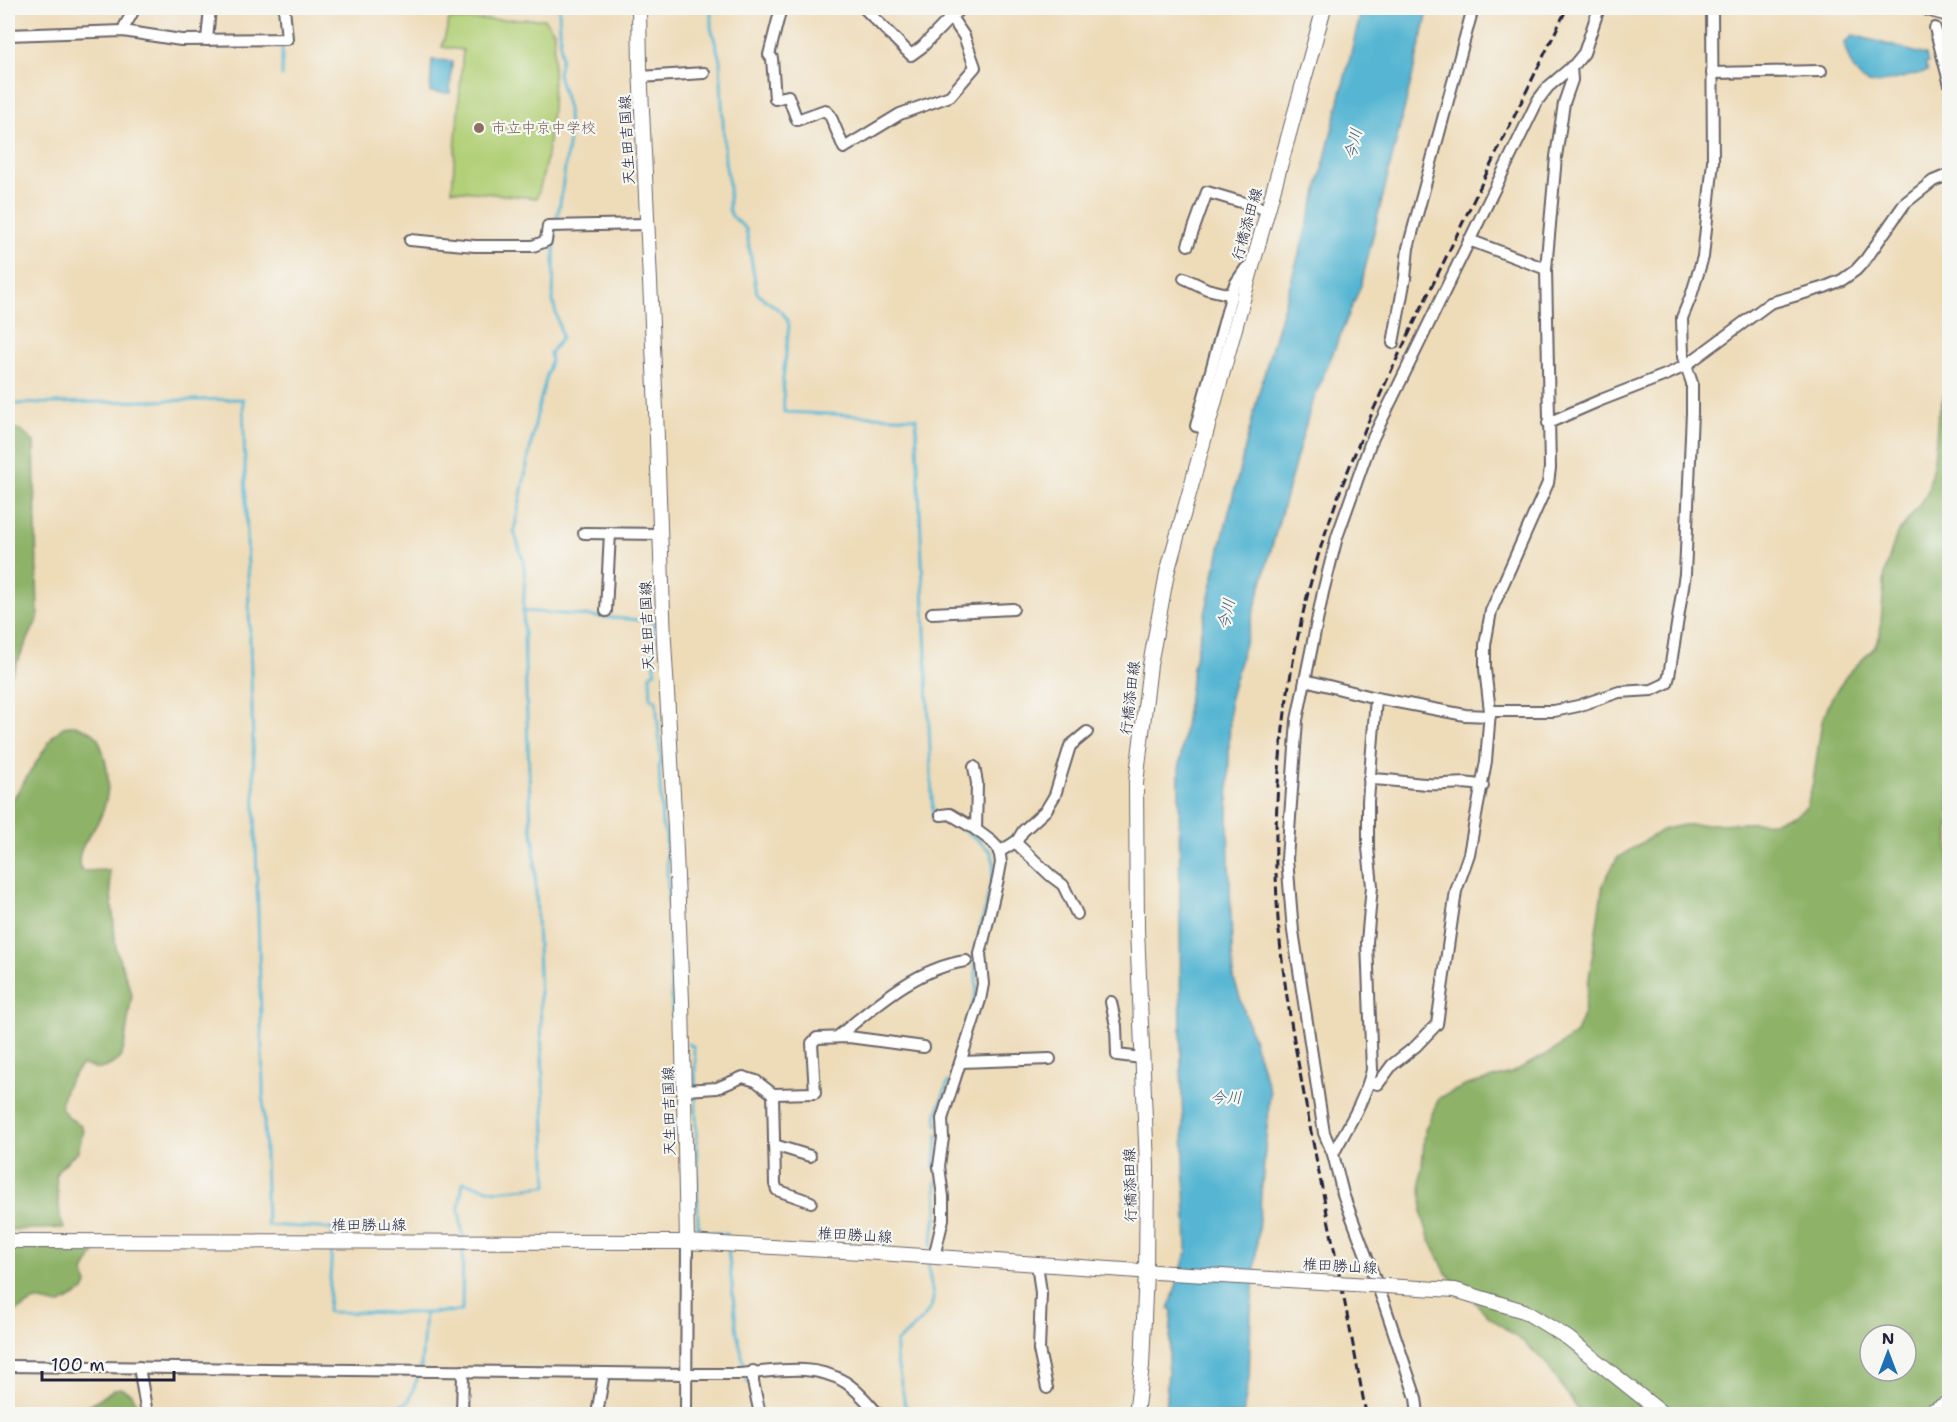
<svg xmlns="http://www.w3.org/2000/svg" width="1957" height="1422" font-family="'Shantell Sans','Klee One',sans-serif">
<rect width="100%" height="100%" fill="#f6f6f2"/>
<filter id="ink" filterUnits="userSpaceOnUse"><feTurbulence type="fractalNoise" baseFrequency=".0167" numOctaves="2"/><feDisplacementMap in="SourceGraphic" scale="12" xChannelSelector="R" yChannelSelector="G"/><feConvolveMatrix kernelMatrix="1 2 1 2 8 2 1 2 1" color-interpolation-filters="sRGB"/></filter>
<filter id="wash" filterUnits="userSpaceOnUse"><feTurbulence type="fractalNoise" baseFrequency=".008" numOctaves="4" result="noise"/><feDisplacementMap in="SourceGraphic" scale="24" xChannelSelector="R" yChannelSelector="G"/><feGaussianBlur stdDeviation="1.35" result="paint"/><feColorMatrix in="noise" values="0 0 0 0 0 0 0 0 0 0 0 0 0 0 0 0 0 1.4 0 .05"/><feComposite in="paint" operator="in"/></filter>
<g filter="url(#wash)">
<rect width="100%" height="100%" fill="#eedcb9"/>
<path fill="#b2d078" stroke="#6a795a" stroke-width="1.5" d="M544,19l10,12c-1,55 0,113 -17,167l-85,-8 11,-140 -21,-3 7,-27z"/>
<g fill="#8db268" stroke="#586a52" stroke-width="1.5" fill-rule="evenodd">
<path d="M1949,381v1033h-368l-29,-42 -8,-11 -18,-17 -38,-28 -42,-43 -17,-35 -7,-23 -1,-37 4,-48 14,-32 28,-13 44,-12 42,-22 23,-18 8,-21 19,-128 14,-26 45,-28 21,-5 90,-3 20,-6 14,-10 6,-24 9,-61 10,-24 15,-22 27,-27 6,-13 5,-63 11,-36 31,-42 7,-33 4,-47zM1870,1335h36v36h-36z"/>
<path d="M8,427l12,3 14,12 4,176 -30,64z"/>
<path d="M75,725c22,8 23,9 29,31 6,20 5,41 -3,60 -7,17 -30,36 -19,55l27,-1 7,79 16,45 -8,54 -5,12 -12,7 -7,2 -18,-4c-12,12 -20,25 -21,43l8,10 12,7 2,6 -5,20 -20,19 -2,6 4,40 4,12 -56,2v-423l45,-71 10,-9z"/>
<path d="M8,1248h89l-13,24 3,13 -3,6 -25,14 -23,-5 -28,16z"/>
<path d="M120,1388l12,6 10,20h-67l38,-24z"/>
</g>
<g fill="#54b5d2" stroke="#3b6c86" stroke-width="1.5">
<path d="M1362,8h67l-68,277 -50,121 -81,291 -2,131 5,148 37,116 -19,221 -2,66 -6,35h-78l7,-104 -3,-1 18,-58 -6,-186 -2,-295 14,-103 29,-127 37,-148 57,-197z"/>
<path d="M1853,35l73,20 2,8 -3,1 3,7c-11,3 -52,15 -60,12 -14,-5 -20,-26 -24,-39z"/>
<path d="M432,60l20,1 -2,32 -20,-1z"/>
</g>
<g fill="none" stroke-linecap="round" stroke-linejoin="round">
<g stroke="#54b5d2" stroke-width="3">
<path d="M711,8v19l9,33 5,102 4,22v26l3,6 14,13 11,64c11,11 28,16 32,32l-6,54 1,33 132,6 17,402 17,2 26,16 15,14 3,10 -2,18 -18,75 3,34 -8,30"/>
<path d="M282,76v-34"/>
<path d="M556,222l4,-18 9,-65 -1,-30 -10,-35 3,-15 -2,-51"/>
<path d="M8,404l235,-5 24,826 66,4 -1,8"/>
<path d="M523,611l130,10 2,51 -5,3 1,24 5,1 5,60 -2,5 3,60 4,10 7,200 4,2"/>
<path d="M688,1044l5,2 2,13 3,166 5,7 24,2 1,7"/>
<path d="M937,1125l-1,-9 12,-34"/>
<path d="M934,1169l4,-35"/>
<path d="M463,1238l-4,-30 4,-26 33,9 51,-5 -13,-346 -3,-14 -8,-215 2,-33 -2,-18 -9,-29 24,-122 13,-49 -1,-7 12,-16 -9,-36 2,-73"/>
<path d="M931,1246l6,-34 -1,-31"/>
<path d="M332,1247l-4,65 97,1 -4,55"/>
<path d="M728,1248l9,84 11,51"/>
<path d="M425,1313l37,-2 1,-67"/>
<path d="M382,1414l27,-13 10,-27"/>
<path d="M907,1414l-11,-57v-14c11,-9 36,-29 37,-43 0,-13 -6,-26 -4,-38"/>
</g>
</g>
</g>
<g filter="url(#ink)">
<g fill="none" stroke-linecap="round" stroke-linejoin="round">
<defs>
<g id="minor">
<path d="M781,8l-12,47 3,3 3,41 13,-3 9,24 28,-10 5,5 14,33 56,-34 50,-18 25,-29 -11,-31 -13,-19 10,-9"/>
<path d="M864,8l47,47 11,-8 29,-30"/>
<path d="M1935,28l15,57"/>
<path d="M123,31c2,-9 9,-14 11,-23"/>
<path d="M8,35l115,-4 58,9 106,-1 -3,-31"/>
<path d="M207,40l3,-32"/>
<path d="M1712,73l109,-2"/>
<path d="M640,77l64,-4"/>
<path d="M410,240l65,6h58l13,-5 2,-15 99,-2"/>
<path d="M1469,240l77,29"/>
<path d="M1188,245l19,-53 61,18"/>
<path d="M1184,278l23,11 25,6"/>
<path d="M1393,343l12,-65 3,-30 65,-240"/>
<path d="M1548,423l53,-23 67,-26 17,-8 85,-63 55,-16 17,-7 14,-10 10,-11 39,-56 28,-22 17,-7"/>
<path d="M1207,429l-11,-3 36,-133 3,-9 11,-16 5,1"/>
<path d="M584,533l76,1"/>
<path d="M606,611l4,-78"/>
<path d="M932,613l81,-4"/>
<path d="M1305,680l71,18 89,17 25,1"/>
<path d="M1490,711h64l24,-5 41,-14 33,-2 15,-7 2,-7 16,-102 7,-161v-30l-9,-26 -1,-39 9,-22 12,-39 10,-96 -1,-153"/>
<path d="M974,767l3,16 -1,47"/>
<path d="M1369,779c20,0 38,4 57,5 21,2 35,-4 57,2"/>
<path d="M1015,842l36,34 12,9 14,29"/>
<path d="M999,852l18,-11 6,-10 23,-21 9,-15 15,-49 17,-14"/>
<path d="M1111,1002l5,24 1,29 25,3"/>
<path d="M837,1037c38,-31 79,-69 129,-76"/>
<path d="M961,1062l89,-3"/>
<path d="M1369,1082l9,2 14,-19 24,-19 21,-22 19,-133 13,-37 17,-93 4,-50 -5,-42v-24l6,-34 57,-128 2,-15 -4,-199 10,-112 8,-54 8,-23 -1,-13"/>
<path d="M685,1090l32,-2 26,-11 13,4 17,13 42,-1 -3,-50 5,-5 32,-1 75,10"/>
<path d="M773,1094l2,90 2,6 34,12"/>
<path d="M774,1145l36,11"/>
<path d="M1333,1154c14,-26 32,-54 39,-84l-5,-128 5,-56 -4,-38v-47l8,-103"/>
<path d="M934,1257l9,-38v-22l-4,-31 4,-28 -1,-19 38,-119 3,-16 -3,-30 18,-75 3,-16 -1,-8 -3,-8 -6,-6 -16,-12 -25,-15 -9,1"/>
<path d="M1037,1263l4,30 -2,57 8,38"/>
<path d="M8,1366l679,8c18,0 35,0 52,0 35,-2 74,-12 106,8 13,8 23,21 33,32"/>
<path d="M139,1367l8,47"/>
<path d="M753,1371v11l7,32"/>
<path d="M462,1414l1,-43"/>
<path d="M597,1414l7,-41"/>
<path d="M686,1414l1,-172"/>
<path d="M1418,1414l-2,-16 -31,-92 -42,-112 -10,-40 -9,-21 -31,-202 -6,-72 10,-139 26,-128 14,-55 33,-93 168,-344 10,-13 27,-23 9,-11 15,-45"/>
</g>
<g id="major">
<path d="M639,8l1,59 16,343 8,232 11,186 7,173 5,241"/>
<path d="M8,1241l679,1 192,11 274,19"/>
<path d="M1402,1287l53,3 69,21 44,27 95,76"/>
<path d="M1136,1414l6,-48 4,-95 1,-105 -10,-237 -1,-146 14,-118 17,-92 157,-565"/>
<path d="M1926,1414l24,-12"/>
</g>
<path id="highway" d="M1928,8l22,6"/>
</defs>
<use href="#minor" stroke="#696367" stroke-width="14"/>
<use href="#major" stroke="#696367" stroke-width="16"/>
<use href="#highway" stroke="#696367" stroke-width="18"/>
<use href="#minor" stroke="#fff" stroke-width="10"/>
<use href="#major" stroke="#fff" stroke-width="14"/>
<use href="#highway" stroke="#fff" stroke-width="15"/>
<path stroke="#22223b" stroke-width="3" stroke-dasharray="9 4.5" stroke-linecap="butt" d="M1366,1414c-18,-99 -39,-198 -58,-298 -12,-65 -25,-130 -30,-197 -8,-122 6,-249 41,-366 29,-95 72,-183 116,-273 44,-91 88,-182 132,-272"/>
<defs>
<path id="major-bridge" d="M1155,1272l247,15"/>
</defs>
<use href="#major-bridge" stroke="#696367" stroke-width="16" stroke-linecap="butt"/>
<use href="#major-bridge" stroke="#fff" stroke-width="14"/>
</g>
</g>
<circle fill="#8d6e63" stroke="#f6f6f2" stroke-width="2" cx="479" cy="128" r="6"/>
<g text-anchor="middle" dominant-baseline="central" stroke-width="4.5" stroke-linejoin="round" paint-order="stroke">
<g font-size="15" fill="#785e54" stroke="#f6f6f2" text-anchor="start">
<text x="491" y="128">市立中京中学校</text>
</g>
<g font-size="15" fill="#22223b" stroke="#f6f6f2">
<text transform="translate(627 140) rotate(-93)">天生田吉国線</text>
<text transform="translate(1247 224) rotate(-74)">行橋添田線</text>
<text transform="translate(647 626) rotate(-92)">天生田吉国線</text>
<text transform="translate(1130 698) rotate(-83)">行橋添田線</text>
<text transform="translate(669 1111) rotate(-91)">天生田吉国線</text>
<text transform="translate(1130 1185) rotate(-91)">行橋添田線</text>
<text x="369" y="1225">椎田勝山線</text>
<text transform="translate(855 1235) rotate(3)">椎田勝山線</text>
<text transform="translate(1340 1266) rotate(3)">椎田勝山線</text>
</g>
<g font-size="16" font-style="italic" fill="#345570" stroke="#f6f6f2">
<text transform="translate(1353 144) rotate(-76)">今川</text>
<text transform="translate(1226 614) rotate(-78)">今川</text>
<text x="1226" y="1097">今川</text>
</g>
</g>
<rect width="1957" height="1422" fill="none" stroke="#f6f6f2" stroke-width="30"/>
<g transform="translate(1888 1353)"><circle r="28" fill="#f6f6f2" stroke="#a1a1a9" stroke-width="1.5"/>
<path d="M0-4.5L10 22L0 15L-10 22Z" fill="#1f6fb2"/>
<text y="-9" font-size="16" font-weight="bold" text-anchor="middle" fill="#22223b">N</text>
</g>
<path d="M42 1371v9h132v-9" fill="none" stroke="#22223b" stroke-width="3"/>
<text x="51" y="1371" font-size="18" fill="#22223b" stroke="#f6f6f2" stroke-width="4.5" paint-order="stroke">100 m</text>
</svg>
